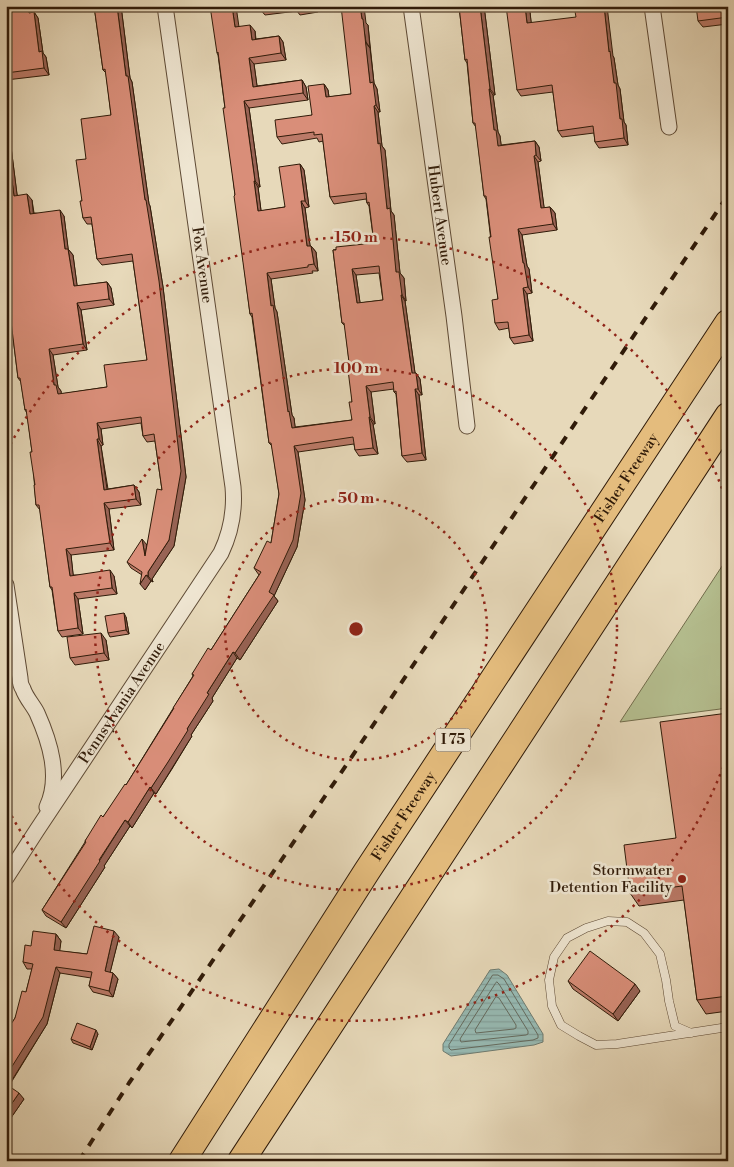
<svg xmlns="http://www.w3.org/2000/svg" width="734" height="1167" font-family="'Libre Bodoni',serif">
<defs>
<pattern id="water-rules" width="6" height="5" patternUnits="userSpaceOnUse" patternTransform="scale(1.25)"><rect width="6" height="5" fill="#97bab3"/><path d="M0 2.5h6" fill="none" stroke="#829f99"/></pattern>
</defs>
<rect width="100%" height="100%" fill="#e7d9ba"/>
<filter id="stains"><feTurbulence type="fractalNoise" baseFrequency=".004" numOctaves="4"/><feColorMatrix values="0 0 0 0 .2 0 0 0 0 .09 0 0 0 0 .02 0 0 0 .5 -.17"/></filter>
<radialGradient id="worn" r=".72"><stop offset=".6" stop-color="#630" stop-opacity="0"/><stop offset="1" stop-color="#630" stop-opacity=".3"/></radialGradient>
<path fill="#b5bf90" stroke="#726d4c" d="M728,557v151l-108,14z"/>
<path fill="url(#water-rules)" stroke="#6e7a6f" d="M499,969l8,6 36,59v8l-9,3 -83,11 -8,-5v-7l47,-74z"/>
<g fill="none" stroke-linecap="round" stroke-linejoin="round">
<g stroke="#646a5e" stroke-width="1">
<path d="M493,975h5l6,4 34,56v3l-5,2 -82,10 -2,-2v-3z"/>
<path d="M497,982l2,2 29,47v3l-2,1 -65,7 -1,-3 35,-55z"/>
<path d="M497,997l2,1 17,27v3l-2,1 -38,4 -1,-3 20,-32z"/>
</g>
<defs>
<path id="service" d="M691,1033l-16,-7 -6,-25 -3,-21 -6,-26 -16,-21 -17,-11 -19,-1 -22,7 -19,10 -13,19 -5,23 3,26 9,19 18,11 17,9 21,-1 111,-17"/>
<g id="minor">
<path id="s1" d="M411,6l43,310 13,110"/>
<path d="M652,6l17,121"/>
<path d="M6,585l14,93c0,3 1,8 3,11 3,9 10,16 14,24 13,29 24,64 10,94"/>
<path id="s2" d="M6,878l31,-48 184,-277c10,-21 14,-43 12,-66l-68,-481"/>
</g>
<g id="motorway">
<path id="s3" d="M182,1161l185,-290 361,-548"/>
<path d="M241,1161l487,-745"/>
</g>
</defs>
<use href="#service" stroke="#5e4a35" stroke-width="9"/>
<use href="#minor" stroke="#5e4a35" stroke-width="17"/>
<use href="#motorway" stroke="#301b09" stroke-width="28"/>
<use href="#service" stroke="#efe6d2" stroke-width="8"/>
<use href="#minor" stroke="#efe6d2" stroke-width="15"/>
<use href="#motorway" stroke="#e4bc7d" stroke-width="26"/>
<path stroke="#301b09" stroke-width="4" stroke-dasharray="9 9" stroke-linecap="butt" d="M79,1161l50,-78 218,-319 381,-569"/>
</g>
<g fill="#bb7a68" stroke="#301b09" fill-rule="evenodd">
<path d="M6,6h26v6h2l4,6 5,35 3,4 3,18 -43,5z"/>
<path d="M94,6h27l9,72 2,4 17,122 1,2 13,81 23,190 -12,69 -22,33 1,3 -2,-1 -6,9 -3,-15 -11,-7 -4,-6 20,-17 15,-55 -7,-49 -8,1 -4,-6 -2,-13 -40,6 2,16 -2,1 7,43 26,-4 5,7 2,13 -32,4 5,41 -43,5 2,20 41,1 3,18 -39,5 5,35 -21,3 -4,-6 -6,-41 -2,-3 -10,-77 -4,-5 -4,-53 -5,-39 -2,-3 -4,-28 -3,-4 -12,-97v-174l11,88 15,5 2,13 30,3 4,33 5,6 4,31 30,-4 4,6 3,17 -33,5 6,40 -34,5 5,32 3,4v3l46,-7 40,-27 -14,-99 -31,4 -5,-6 -5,-35h-5l-4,-6 -1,-17 4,-42 25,-44 -5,-42 -3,-3z"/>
<path d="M260,6h57l1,6 -18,3 -3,-4 -32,4 -5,-6z"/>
<path d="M459,6h25l11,89h-2l5,37 2,4 1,9 34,-4 4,6 2,14 -3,1 6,46 6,-1 5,6 2,17 -35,5 5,31 2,3 3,24 -5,1 6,47 -19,3 -4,-6 -1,-10 -10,2 -4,-7 3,-24 -12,-100 -2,-3 -8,-69 -3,-4 -6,-60 -2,-3z"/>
<path d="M526,6l4,6 1,11 82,33 1,2 4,27 2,4 4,33 2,3 2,20 -29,3 -4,-6 -1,-9 -32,4 -4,-6 -5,-39 -32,4 -4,-6z"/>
<path d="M728,6v18l-25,3 -5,-6z"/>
<path d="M366,23l2,2 6,58 3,6 3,23h-2l4,34 3,4 6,61 3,4 6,58 4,5 2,23h-1l10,72h1l4,6 2,16h-3l7,65 -19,2 -5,-6 -6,-62 -2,-2v-3l-23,3 4,32h-2l5,30 -19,2 -4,-6 -1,-6 -56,8 7,48 -8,47 -23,49 4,5 -38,59 -3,-2 -25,40 1,3 -22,34 1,1 -20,33 -16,25 -2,-1 -22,35 -2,-2 -26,40 1,1 -39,61 -20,-12 -4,-6 43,-68v-1l18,-24 23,-32 67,-109 -1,-2 19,-24 48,-75 -5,-7 17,-25 8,-49 -7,-48 -3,-3 -17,-126 -2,-3 -15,-119 -10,-87 -7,-53 -1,-2 22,-26 16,4 1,8 23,-3 4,6 3,18 -32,4 3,22 45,-6 4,7 2,13 -59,8 11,79h-2l3,24 24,-4 15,-43 4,6 5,37 -4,1 5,38h1l5,6 2,19h-6l1,2 -42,6 4,29 2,4 15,103 2,3 1,9 57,-7v-18l-2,-32 -5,-44 -3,-3 -9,-73 41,-7 -5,-37 -2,-3 -1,-4 -32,5 -4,-7 -7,-56 -4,1 -2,-4 -35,6 -5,-7 35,-22 12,-31 4,6 1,7 22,-3zM379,273l4,27 -23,3 -4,-28z"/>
<path d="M126,617l3,17 -19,3 -2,-4z"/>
<path d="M106,640l3,20 -34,5 -5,-7z"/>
<path d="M728,713v298l-22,3 -9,-14 -13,-100 -45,6 -9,-13 46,-55z"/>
<path d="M56,934l5,7 -2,10 28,3 32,-17 -9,35 3,1 5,6 -5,18 -20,-5 -4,-6 2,-8 -31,-5 -13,51 -38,62 15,13 -18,26v-93l9,-14 11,-26 6,-23h-5l-4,-7 8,-16z"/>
<path d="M568,981l72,10 -22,30 -45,-32z"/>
<path d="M98,1034l-6,16 -19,-7 -2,-4z"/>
</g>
<g fill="#986355" stroke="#301b09">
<path d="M28,6h4l1,13 -4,-6z"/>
<path d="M117,6h4l9,72 2,4 17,122 1,2 13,81 23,190 -12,69 -22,33 1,3 -5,-6v-4l21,-32 -24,-340 -19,-124z"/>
<path d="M232,6h4l4,28 -5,-7z"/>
<path d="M314,6h3l1,6z"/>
<path d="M360,6h4l2,17 2,2 2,23 -4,-6 -4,-23z"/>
<path d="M480,6h4l11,89 -5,-6z"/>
<path d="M525,6l5,6 2,17 -5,-6z"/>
<path d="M604,6h3l6,50 1,2 4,27 2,4 4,33 2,3 2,20 -4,-7 -4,-19 -11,-67z"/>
<path d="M34,12l4,6 5,35 3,4 3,18 -5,-7 -5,-16z"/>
<path d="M250,25l5,6 1,15 -4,-6z"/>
<path d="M279,36l4,6 3,18 -5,-7z"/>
<path d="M365,42l5,6 4,35 3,6 3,23 -4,-7 -6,-22z"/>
<path d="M249,58l5,6 4,29 -5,-6z"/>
<path d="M302,80l4,7 2,13 -5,-7z"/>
<path d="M324,84l4,6 2,14 -4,-7z"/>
<path d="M489,89l4,6 5,37 2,4 2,16 -4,-6 -4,-16z"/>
<path d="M244,101l5,7 11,79 -5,-6z"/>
<path d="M374,106l4,6 4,34 3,4 6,61 3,4 6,58 4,5 2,23 -4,-6 -6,-23 -18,-128z"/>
<path d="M6,107l12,95 -4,-6 -8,-61z"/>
<path d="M535,141l4,6 2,14 -5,-6z"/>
<path d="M534,156l4,6 7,52 -4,-6z"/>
<path d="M300,164l4,6 5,37 -4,-6z"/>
<path d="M254,181l4,6 4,31 -4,-7z"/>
<path d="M27,194l5,6 2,20 -4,-6z"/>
<path d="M301,201l4,7 6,44 -4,-6z"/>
<path d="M550,207l5,6 2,17 -4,-6z"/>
<path d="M60,210l4,6 5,39 -4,-6z"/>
<path d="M518,229l4,6 5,31 2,3 3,24 -4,-6 -5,-24z"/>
<path d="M311,246l5,6 2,19 -4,-7z"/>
<path d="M68,249l5,6 5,37 -4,-6z"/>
<path d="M352,269l4,6 5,34 -4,-6z"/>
<path d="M267,273l4,6 4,29 2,4 15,103 2,3 2,16 -4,-6 -4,-16 -17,-106z"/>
<path d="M107,282l4,6 3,17 -5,-6z"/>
<path d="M523,288l4,6 6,47 -4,-6z"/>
<path d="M401,295l4,6 11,79 -4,-7z"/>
<path d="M77,303l4,7 6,40 -4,-6z"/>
<path d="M49,349l4,6 5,32 3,4 1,9 -4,-6 -4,-9z"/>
<path d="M416,373l4,6 2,16 -4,-6z"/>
<path d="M366,386l5,6 4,32 -5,-7z"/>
<path d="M415,389l4,6 7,65 -4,-7z"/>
<path d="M369,417l4,7 5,30 -5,-6z"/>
<path d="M97,423l4,6 2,16 -4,-6z"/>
<path d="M97,439l4,7 7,50 -4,-6z"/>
<path d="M294,446l4,6 7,48 -8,47 -23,49 4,5 -38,59 -5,-7 34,-61z"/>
<path d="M134,485l5,7 2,13 -5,-6z"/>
<path d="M104,503l5,6 5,41 -4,-7z"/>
<path d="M142,539l5,6 -2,11z"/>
<path d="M66,549l5,6 3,27 -4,-6z"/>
<path d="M110,570l4,6 3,18 -5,-6z"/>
<path d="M146,575l5,6 -6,9 -5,-6z"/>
<path d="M74,593l4,6 5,35 -5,-6z"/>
<path d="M124,613l2,4 3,17 -3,-4z"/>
<path d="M101,633l5,7 3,20 -5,-7z"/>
<path d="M233,652l4,6 -25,40 1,3 -22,34 1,1 -36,58 -5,-6 36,-59 20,-36z"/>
<path d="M150,787l4,6 -22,35 -4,-6z"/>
<path d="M125,820l5,6 -26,40 1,1 -39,61 -5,-6z"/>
<path d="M114,931l5,6 -10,40 -4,-6z"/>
<path d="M56,934l5,7 -2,16 -5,-7z"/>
<path d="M56,967l4,6 -13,51 -40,64 -1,-1v-11z"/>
<path d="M113,973l5,6 -5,18 -4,-6z"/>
<path d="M635,984l5,7 -22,30 -5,-7z"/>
<path d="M96,1030l2,4 -6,16 -2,-3z"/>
<path d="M19,1093l5,6 -18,26v-13z"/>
</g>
<g fill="#d98e79" stroke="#301b09" fill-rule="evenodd">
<path d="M6,6h22l1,7 5,-1 5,40 3,-1 2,17 -38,5z"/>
<path d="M94,6h23l9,70h2l17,124h1l13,81 22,190 -12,69 -21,32v4l-2,-1 -6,9 2,-12 -15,-10 15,-23 3,17 12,-67 5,1 -8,-56 -11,2 -2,-19 -44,6 2,16h-2l7,51 30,-5 2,14 -32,4 6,40 -44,6 4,27 40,-6 2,18 -38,5 4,35 -20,3 -6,-44h-2l-11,-82h-3l-2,-20h1l-5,-33h2l-6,-43 -1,1 -5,-32h-2l-12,-97v-146l8,61 13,-2 3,20 30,-4 5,39h3l6,37 33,-4 2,17 -32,4 6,41 -34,5 5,36h2l2,9 49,-7 -3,-22 43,-5 -15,-106 -35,5 -6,-42 -8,1 -3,-17h2l-6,-41 10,-1 -5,-40 30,-4 -6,-46 -2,1z"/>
<path d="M210,6h22l3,21 15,-2 2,15 27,-4 2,17 -32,5 4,29 49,-7 1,13 -59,8 11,80h-1l4,30 27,-4 -6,-40 21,-3 5,37h-4l6,45h4l3,18 -6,1v2l-41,6 4,33 2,-1 15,107 1,-1 3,17 60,-8 -3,-18h3l-4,-32h2l-6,-47h-2l-9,-73h3v-3l38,-4 -5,-41 -2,1 -1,-10 -36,4 -8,-63 -8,1v-3l-37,5 -2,-17 37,-5 -4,-29 16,-2 2,13 25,-3 -10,-88h19l2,13h1l7,64 3,-1 3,23 -2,1 4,38 2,-1 7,66 3,-1 6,64h3l3,23h-1l11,78h4l2,16h-3l7,64 -20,3 -6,-65 -2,1 -1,-10 -27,4 4,31h-1l4,31 -18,2 -2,-13 -59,9 7,47 -8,47 -24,52 5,3 -39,58 -2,-1 -26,41 2,1 -22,35 1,1 -20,32 -17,26 -1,-1 -22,35 -3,-2 -26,40 1,1 -39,61 -19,-12 44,-68 -1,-1 16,-26 2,2 22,-33 1,1 48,-77h-1l21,-33 -2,-1 16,-26 3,2 50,-78 -7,-4 13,-27 4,2 8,-49 -8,-51h-2l-17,-130 -2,1 -16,-118 1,-1 -12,-87h2l-7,-56 -1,1zM379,266l4,34 -26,3 -5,-34z"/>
<path d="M260,6h18l-18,3z"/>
<path d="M295,6h18l-17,3z"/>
<path d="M459,6h21l10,83h-1l5,41h2l2,16 37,-5 1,14 -2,1 7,52 9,-1 3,17 -35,5 5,34h1l4,24 -5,1 6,47 -19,3 -2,-16 -13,1 -3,-23 6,-1 -9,-62h2l-5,-41h-2l-9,-73h-2l-6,-64 -2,1z"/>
<path d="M506,6h19l2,17 49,-6 -2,-11h30l5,46 1,-1 4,32h2l4,36h2l2,19 -29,4 -2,-16 -35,5 -6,-46 -35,5z"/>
<path d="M696,6h31l1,11 -30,4z"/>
<path d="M124,613l2,17 -18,3 -3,-17z"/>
<path d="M101,633l3,20 -34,5 -3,-21z"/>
<path d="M728,713v283l-31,4 -15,-114 -52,7 -6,-48 52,-7 -16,-116z"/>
<path d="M94,926l20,5 -9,40 8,2 -4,18 -20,-5 3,-14 -36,-5 -13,50 -37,59v-44l9,-14 7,-27 4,1 7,-28 -10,-2 2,-17 6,1 2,-15 23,3 -2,16 33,4z"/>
<path d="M590,951l45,33 -22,30 -45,-33z"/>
<path d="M77,1023l19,7 -6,17 -19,-8z"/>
<path d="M6,1084l13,9 -13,19z"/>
</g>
<g fill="none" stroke="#8f2418" stroke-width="2.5" stroke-dasharray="2.5 5">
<circle cx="356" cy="629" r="131"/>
<circle cx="356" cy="629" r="261"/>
<path d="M728 753A392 392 0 0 1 7 807M7 451A392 392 0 0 1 728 505"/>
</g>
<circle fill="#8f2418" stroke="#efe6d2" stroke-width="2" cx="682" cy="879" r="5"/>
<g text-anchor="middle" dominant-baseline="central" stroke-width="5" stroke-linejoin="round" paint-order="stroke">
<rect fill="#efe6d2" stroke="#695845" stroke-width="1" x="435.5" y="728.5" width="35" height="23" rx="4"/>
<g font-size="14" font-weight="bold" fill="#301b09">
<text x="453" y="740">I 75</text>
</g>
<g font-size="15" fill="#301b09" stroke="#efe6d2">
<text stroke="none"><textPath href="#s1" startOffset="211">Hubert Avenue</textPath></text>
<text transform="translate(202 265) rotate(82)">Fox Avenue</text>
<text stroke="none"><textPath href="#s3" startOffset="815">Fisher Freeway</textPath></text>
<text stroke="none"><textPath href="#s2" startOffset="210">Pennsylvania Avenue</textPath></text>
<text stroke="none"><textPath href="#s3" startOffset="410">Fisher Freeway</textPath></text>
</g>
<g font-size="15" fill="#301b09" stroke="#efe6d2" text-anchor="end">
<text x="672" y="870">Stormwater<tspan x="672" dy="17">Detention Facility</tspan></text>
</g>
</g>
<circle cx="356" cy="629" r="8" fill="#8f2418" stroke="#efe6d2" stroke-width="2.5"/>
<g font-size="15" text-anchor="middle" font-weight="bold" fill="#8f2418" stroke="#efe6d2" stroke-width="5" stroke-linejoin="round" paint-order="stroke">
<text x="356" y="242">150 m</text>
<text x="356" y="373">100 m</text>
<text x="356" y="503">50 m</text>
</g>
<rect width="734" height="1167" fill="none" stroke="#e7d9ba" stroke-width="25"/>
<rect x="8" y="8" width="719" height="1152" fill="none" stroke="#301b09" stroke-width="2.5"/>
<rect x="12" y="12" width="709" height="1142" fill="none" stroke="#301b09"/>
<rect width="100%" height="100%" filter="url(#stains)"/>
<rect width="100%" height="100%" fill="url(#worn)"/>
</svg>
